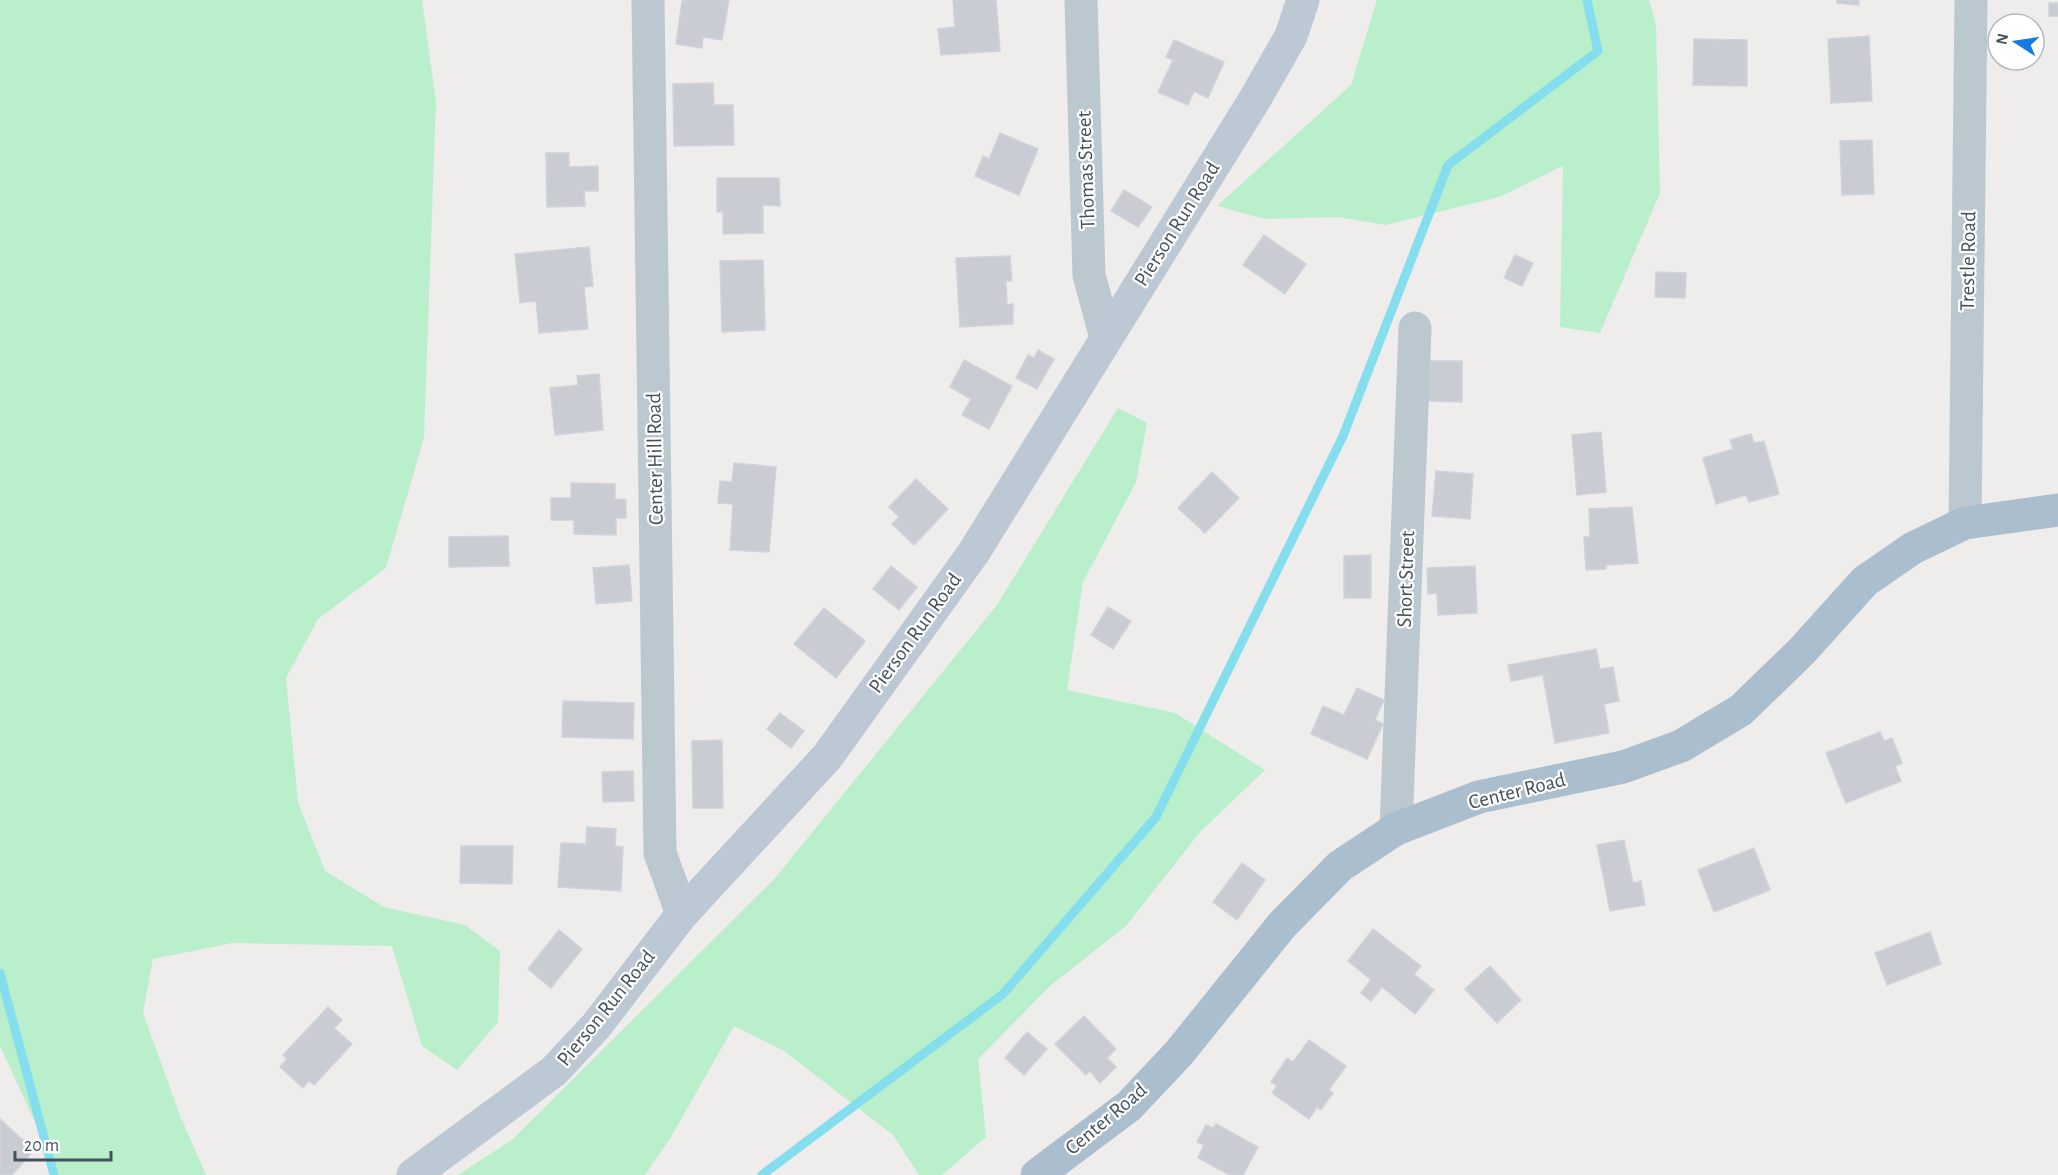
<svg xmlns="http://www.w3.org/2000/svg" width="2058" height="1175" font-family="'Alegreya Sans',sans-serif">
<rect width="100%" height="100%" fill="#efecec"/>
<g fill="#b9efca">
<path d="M0,0h422l14,102 -12,336 -38,130 -68,51 -32,59 12,124 27,69 59,36 81,18 35,26 -2,71 -41,48 -35,-24 -30,-100 -160,-3 -79,16 -10,54 38,105 25,57h-147l-59,-129z"/>
<path d="M1377,0h272l7,25 4,168 -60,140 -40,-6 3,-161 -64,31 -113,28 -48,-8 -73,2 -48,-13 134,-121z"/>
<path d="M1118,408l29,15 -11,59 -53,100 -16,108 108,23 90,57 -65,62 -74,94 -75,59 -73,74 8,78 -44,38h-23l-26,-40 -109,-84 -50,-25 -63,111 -26,38h-187l55,-36 263,-262 221,-272z"/>
</g>
<g fill="none" stroke-linecap="round" stroke-linejoin="round">
<g stroke="#84deed" stroke-width="9">
<path d="M0,973l54,202"/>
<path d="M762,1175l241,-181 153,-177 187,-381 105,-271 150,-114 -11,-51"/>
</g>
</g>
<g fill="#c9ccd2" stroke="#d0d3d9" stroke-width="1.5">
<path d="M688,0h41l-7,40 -19,-3 -1,11 -26,-4 6,-43z"/>
<path d="M953,0h43l4,51 -59,4 -3,-26 17,-2z"/>
<path d="M1837,0h22v5l-22,-2z"/>
<rect x="2049" y="3" width="9" height="13"/>
<path d="M1869,36l3,65 -41,2 -3,-64z"/>
<path d="M1694,39l53,1v46l-54,-1z"/>
<path d="M1174,40l50,22 -16,36 -14,-7 -6,14 -30,-13 15,-32 -7,-3z"/>
<path d="M713,83l1,22h19l1,40 -60,1 -1,-62z"/>
<path d="M1000,133l38,16 -19,46 -44,-19 8,-20 6,3z"/>
<path d="M1872,140l2,54 -32,1 -2,-54z"/>
<path d="M546,153h23v14l29,-1v25h-14l1,15 -38,1z"/>
<path d="M717,178h62l1,28 -17,-1v28l-40,1v-22h-6z"/>
<path d="M1124,190l28,17 -14,20 -27,-16z"/>
<path d="M1264,235l42,29 -21,30 -42,-29z"/>
<path d="M589,247l4,39 -9,1 4,42 -49,4 -3,-32 -16,2 -5,-49z"/>
<path d="M1515,255l18,8 -11,23 -18,-8z"/>
<path d="M1010,256l2,25h-6l1,24 6,-1v20l-53,3 -4,-69z"/>
<path d="M763,260l2,70 -43,2 -2,-71z"/>
<path d="M1656,272l30,1 -1,25 -30,-1z"/>
<path d="M1038,350l16,9 -17,30 -21,-11 12,-23 6,3z"/>
<path d="M964,360l48,26 -23,43 -27,-14 9,-16 -21,-12z"/>
<path d="M1428,361h34v41l-34,-1z"/>
<path d="M599,374l4,56 -48,5 -5,-47 28,-3 -1,-9z"/>
<path d="M1601,432l5,60 -29,3 -5,-60z"/>
<path d="M1751,434l3,9 10,-2 15,53 -30,8 -3,-7 -30,9 -13,-46 30,-9 -3,-9z"/>
<path d="M734,463l42,4 -7,85 -39,-2 3,-46 -15,-1 2,-22 12,1z"/>
<path d="M1436,471l37,3 -3,45 -38,-3z"/>
<path d="M1212,472l27,26 -34,35 -27,-25z"/>
<path d="M916,479l32,30 -34,36 -22,-21 7,-7 -10,-10z"/>
<path d="M571,483l44,1v15l11,1v18h-10v17l-42,-1v-14h-23v-22h20z"/>
<path d="M1632,507l6,56 -32,2v4l-20,1 -2,-33h6l-1,-28z"/>
<path d="M508,536l1,30 -60,1v-30z"/>
<path d="M1371,555v43h-27v-42z"/>
<path d="M629,565l3,36 -36,3 -3,-36z"/>
<path d="M891,566l26,21 -18,23 -26,-21z"/>
<path d="M1475,566l2,47 -39,2 -1,-22 -9,1 -1,-26z"/>
<path d="M1108,607l23,14 -18,28 -22,-14z"/>
<path d="M824,608l41,33 -29,37 -42,-34z"/>
<path d="M1596,649l4,20 13,-2 6,34 -15,3 5,29 -54,10 -12,-68 -32,6 -3,-16z"/>
<path d="M1357,688l27,12 -9,20 8,4 -16,35 -56,-25 12,-28 21,9z"/>
<path d="M563,701l71,2 -1,36 -71,-2z"/>
<path d="M780,713l24,18 -13,17 -24,-19z"/>
<path d="M1880,732l4,9 8,-3 10,25 -7,3 6,15 -55,22 -20,-50z"/>
<path d="M722,740l1,68h-30l-1,-67z"/>
<path d="M633,771l1,30 -31,1 -1,-30z"/>
<path d="M587,827l29,2 -1,17 8,1 -2,44 -63,-4 3,-44 25,1z"/>
<path d="M1624,840l9,43 8,-2 4,24 -35,6 -13,-66z"/>
<path d="M461,846h52l-1,38 -52,-1z"/>
<path d="M1754,848l16,42 -56,22 -16,-42z"/>
<path d="M1242,863l23,17 -28,40 -24,-18z"/>
<path d="M1373,929l48,37 -7,8 20,16 -19,24 -33,-27 -11,14 -10,-8 10,-13 -23,-19z"/>
<path d="M559,930l23,19 -31,39 -23,-19z"/>
<path d="M1930,932l11,32 -54,21 -12,-32z"/>
<path d="M1490,966l31,34 -24,23 -32,-34z"/>
<path d="M328,1007l14,13 -8,8 18,16 -38,41 -5,-4 -6,7 -23,-21 7,-8 -4,-4z"/>
<path d="M1084,1016l32,33 -9,9 9,9 -16,16 -10,-12 -4,4 -31,-31z"/>
<path d="M1027,1032l20,17 -23,26 -19,-17z"/>
<path d="M1309,1040l37,26 -17,24 4,3 -12,17 -4,-3 -8,12 -37,-26 5,-7 -6,-4 16,-24 6,4z"/>
<path d="M0,1119l34,31 -22,25h-12z"/>
<path d="M1216,1124l42,23 -15,28h-13l-32,-17 6,-13 -7,-3 9,-17 7,3z"/>
</g>
<g fill="none" stroke-linecap="round" stroke-linejoin="round">
<g stroke="#bcc8cf" stroke-width="33">
<path d="M648,0l12,853 22,61"/>
<path d="M1081,0l8,275 17,63"/>
<path d="M1965,523l6,-523"/>
<path d="M1396,829l19,-501"/>
</g>
<path stroke="#bcc9d4" stroke-width="33" d="M413,1175l141,-104 42,-45 86,-112 145,-157 147,-205 281,-453 36,-63 12,-36"/>
<path stroke="#abbecd" stroke-width="33" d="M1037,1175l92,-69 50,-53 103,-128 58,-59 56,-37 83,-32 144,-30 58,-21 60,-36 60,-58 64,-71 48,-33 52,-25 93,-13"/>
</g>
<g text-anchor="middle" dominant-baseline="central" stroke-width="4.5" stroke-linejoin="round" paint-order="stroke">
<g font-size="21" fill="#44515a" stroke="#fff">
<text transform="translate(1086 170) rotate(-92)">Thomas Street</text>
<text transform="translate(1177 224) rotate(-58)">Pierson Run Road</text>
<text transform="translate(1968 261) rotate(-89)">Trestle Road</text>
<text transform="translate(655 459) rotate(-91)">Center Hill Road</text>
<text transform="translate(1406 579) rotate(-88)">Short Street</text>
<text transform="translate(915 633) rotate(-54)">Pierson Run Road</text>
<text transform="translate(1517 791) rotate(-14)">Center Road</text>
<text transform="translate(606 1008) rotate(-51)">Pierson Run Road</text>
<text transform="translate(1106 1119) rotate(-40)">Center Road</text>
</g>
</g>
<g transform="translate(2016 42) rotate(282)"><circle r="28" fill="#ffffff" stroke="#b4b9bd" stroke-width="1.5"/>
<path d="M0-4.5L10 22L0 15L-10 22Z" fill="#157ae1"/>
<text y="-9" font-size="16" font-weight="bold" text-anchor="middle" fill="#44515a">N</text>
</g>
<path d="M15 1151v9h96v-9" fill="none" stroke="#44515a" stroke-width="3"/>
<text x="24" y="1151" font-size="18" fill="#44515a" stroke="#ffffff" stroke-width="4.5" paint-order="stroke">20 m</text>
</svg>
